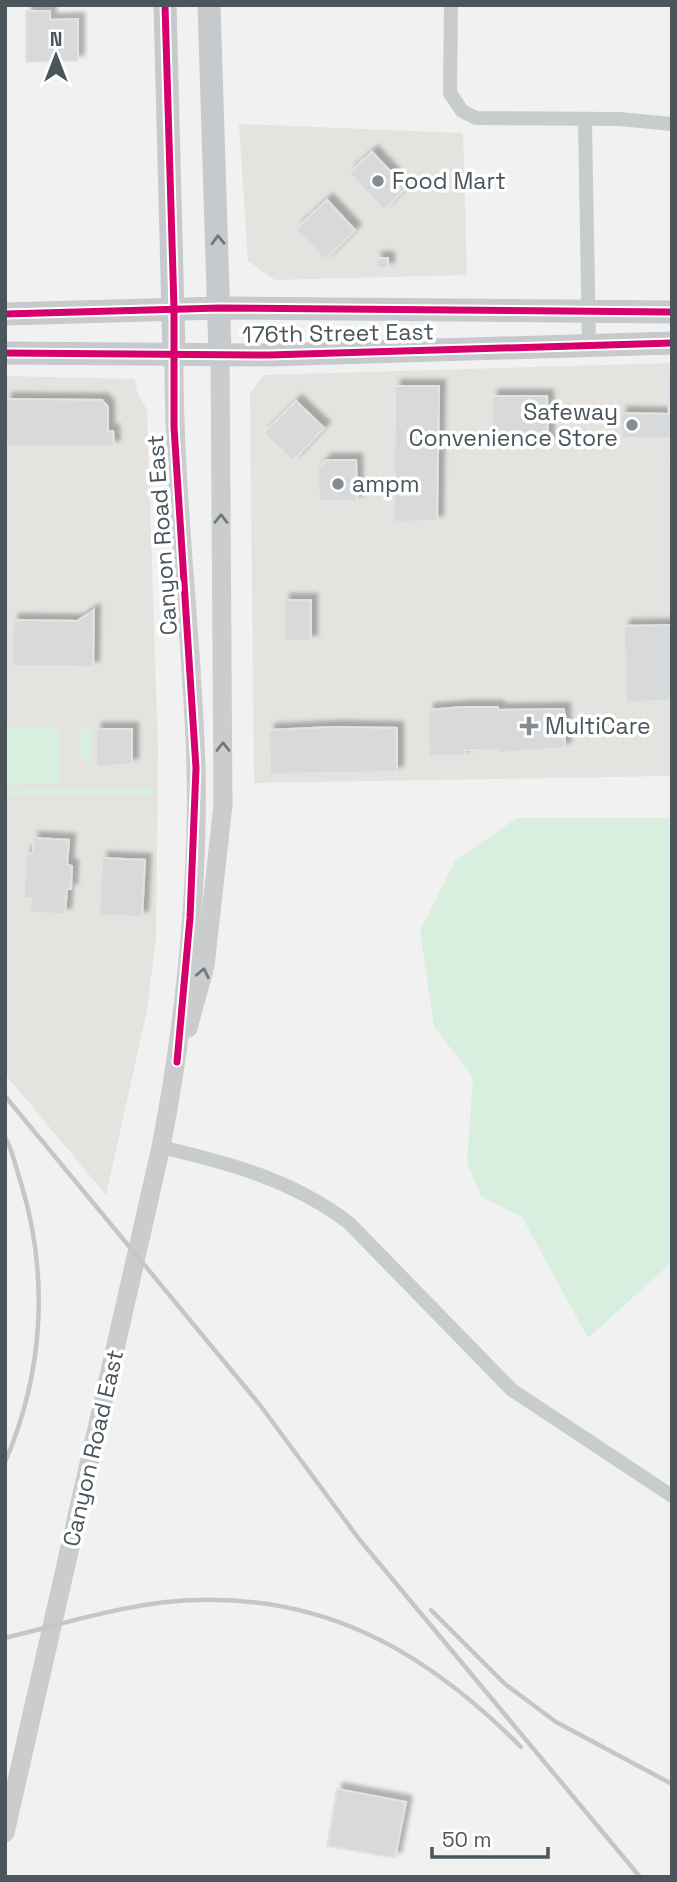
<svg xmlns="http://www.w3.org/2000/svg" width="677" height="1882" font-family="'Space Grotesk',sans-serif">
<defs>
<filter id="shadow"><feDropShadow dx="6" dy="-6" stdDeviation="2" flood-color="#0004"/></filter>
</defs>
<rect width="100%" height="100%" fill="#f1f1f1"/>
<g fill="#e5e3df">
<path d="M239,124l224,9 4,142 -192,5 -27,-19z"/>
<path d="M672,363v413l-418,7 -4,-390 14,-18z"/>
<path d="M5,376l130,3 2,13 10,18 11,340 -2,188 -9,72 -41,185 -101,-121z"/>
</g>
<g fill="#d8eede">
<path d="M5,726l55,1v57l-55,1z"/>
<path d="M79,729h13l-1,34 -11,-5z"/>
<path d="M5,789l148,1 -1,5 -145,-1z"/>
<path d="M517,818h155v444l-84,76 -66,-121 -40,-20 -15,-34 6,-86 -39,-50 -14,-96 35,-70z"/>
</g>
<g fill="#d7d9da" stroke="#e3e3e4" stroke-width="2" filter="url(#shadow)">
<path d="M26,11h24v9l28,-1v42l-52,1z"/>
<path d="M372,152l34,36 -22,22 -35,-37z"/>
<path d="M327,200l28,30 -30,30 -29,-31z"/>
<path d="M376,258h12v10h-11z"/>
<path d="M672,383v86h-1l-1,-31h-48l-1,-25 48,1 -1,-30z"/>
<path d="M395,386h44l-2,135 -43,1z"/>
<path d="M492,396h55l1,48 -56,1z"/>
<path d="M102,400l6,7v24h5l1,15 -109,1 1,-48z"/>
<path d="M296,401l28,27 -31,33 -29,-28z"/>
<path d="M326,460h30l1,41h-38l-1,-33z"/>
<rect x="284" y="600" width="27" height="41"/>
<path d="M94,610l-1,57 -81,-1 1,-46 64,1z"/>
<path d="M672,625v76l-46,1 -2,-76z"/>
<path d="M463,707h35v3l66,-1 1,39 -67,5v-3h-33v6h-36l-1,-46z"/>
<path d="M334,727l63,1v44l-127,2 -1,-44z"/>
<path d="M96,729h36v35l-36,3z"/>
<path d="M33,838l36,2 -2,25 5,1 -1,23h-4l-2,25 -35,-1 1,-15h-7l2,-45h7z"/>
<path d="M102,858l43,2 -3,57 -43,-2z"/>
<path d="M337,1789l69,13 -11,56 -68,-12z"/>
</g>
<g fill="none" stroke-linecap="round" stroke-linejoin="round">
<g stroke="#c9cccd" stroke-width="14">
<path d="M451,5l-1,88 12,18 14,7 143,1 53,5"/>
<path d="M585,121l4,225"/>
<path d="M161,1147c68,16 132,33 188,76l163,167 160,106"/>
</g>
<g stroke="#caccce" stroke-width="19">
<path d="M188,1028l17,-62 18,-161 -3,-451"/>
<path d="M5,1833l156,-686c23,-119 38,-258 35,-380 -4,-138 -23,-275 -22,-413"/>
</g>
<g stroke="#c6cacc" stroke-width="23">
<path d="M165,5l9,349"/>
<path d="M209,5l11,349"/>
<path d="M5,314l215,-6 452,4"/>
<path d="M5,353l264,2 403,-12"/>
</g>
<g stroke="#c5c6c8" stroke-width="4.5">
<path d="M5,1096l255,309 99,134 281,338"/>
<path d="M5,1137c8,14 11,31 16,46 28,92 23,189 -16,279"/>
<path d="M431,1610l74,74 51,38 116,62"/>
<path d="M5,1638c53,-13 108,-30 161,-36 147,-15 255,44 355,145"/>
</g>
<defs>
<g id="cycleway">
<path d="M165,5l9,304v118l22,341 -6,150 -13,144"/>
<path d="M5,314l215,-6 452,4"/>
<path d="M5,353l264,2 403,-12"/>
</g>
</defs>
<use href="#cycleway" stroke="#fff" stroke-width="11"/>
<use href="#cycleway" stroke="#d6006c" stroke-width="7"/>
</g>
<defs><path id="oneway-chevron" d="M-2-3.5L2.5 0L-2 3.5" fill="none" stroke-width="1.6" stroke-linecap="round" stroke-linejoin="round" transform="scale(1.75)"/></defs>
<use stroke="#6f787e" href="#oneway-chevron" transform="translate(218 240) rotate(-92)"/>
<g stroke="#70797e">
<use href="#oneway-chevron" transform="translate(221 519) rotate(-90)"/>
<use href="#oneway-chevron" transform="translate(223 747) rotate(-90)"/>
<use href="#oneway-chevron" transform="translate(203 973) rotate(-78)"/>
</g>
<g fill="#848c90" stroke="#fff" stroke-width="2.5">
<circle cx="378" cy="181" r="7"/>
<circle cx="632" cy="425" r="7"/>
<circle cx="338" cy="484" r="7"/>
<path d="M525.5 715.5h7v7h7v7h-7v7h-7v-7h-7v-7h7z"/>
</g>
<g text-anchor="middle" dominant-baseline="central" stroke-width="7" stroke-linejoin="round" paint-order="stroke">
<g font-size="23" fill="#4a555c" stroke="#fff" text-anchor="start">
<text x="392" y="181">Food Mart</text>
<text x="618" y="412" text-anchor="end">Safeway<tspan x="618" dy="26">Convenience Store</tspan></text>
<text x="352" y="484">ampm</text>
<text x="545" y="726">MultiCare</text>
</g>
<g font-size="23" fill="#4a555c" stroke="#fff">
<text transform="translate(338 333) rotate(-1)">176th Street East</text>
<text transform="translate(162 535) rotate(-94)">Canyon Road East</text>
<text transform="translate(93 1448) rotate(-77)">Canyon Road East</text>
</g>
</g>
<rect width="677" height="1882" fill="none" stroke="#4a555c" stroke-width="14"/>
<g transform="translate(56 56)" stroke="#ffffff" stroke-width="5" paint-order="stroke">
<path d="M0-5L12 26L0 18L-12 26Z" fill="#4a555c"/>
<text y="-10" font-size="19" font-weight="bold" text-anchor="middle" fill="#4a555c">N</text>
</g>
<path d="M432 1847v10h116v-10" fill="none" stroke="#4a555c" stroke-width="3.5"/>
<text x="442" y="1847" font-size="21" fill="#4a555c" stroke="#ffffff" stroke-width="5" paint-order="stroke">50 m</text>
</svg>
